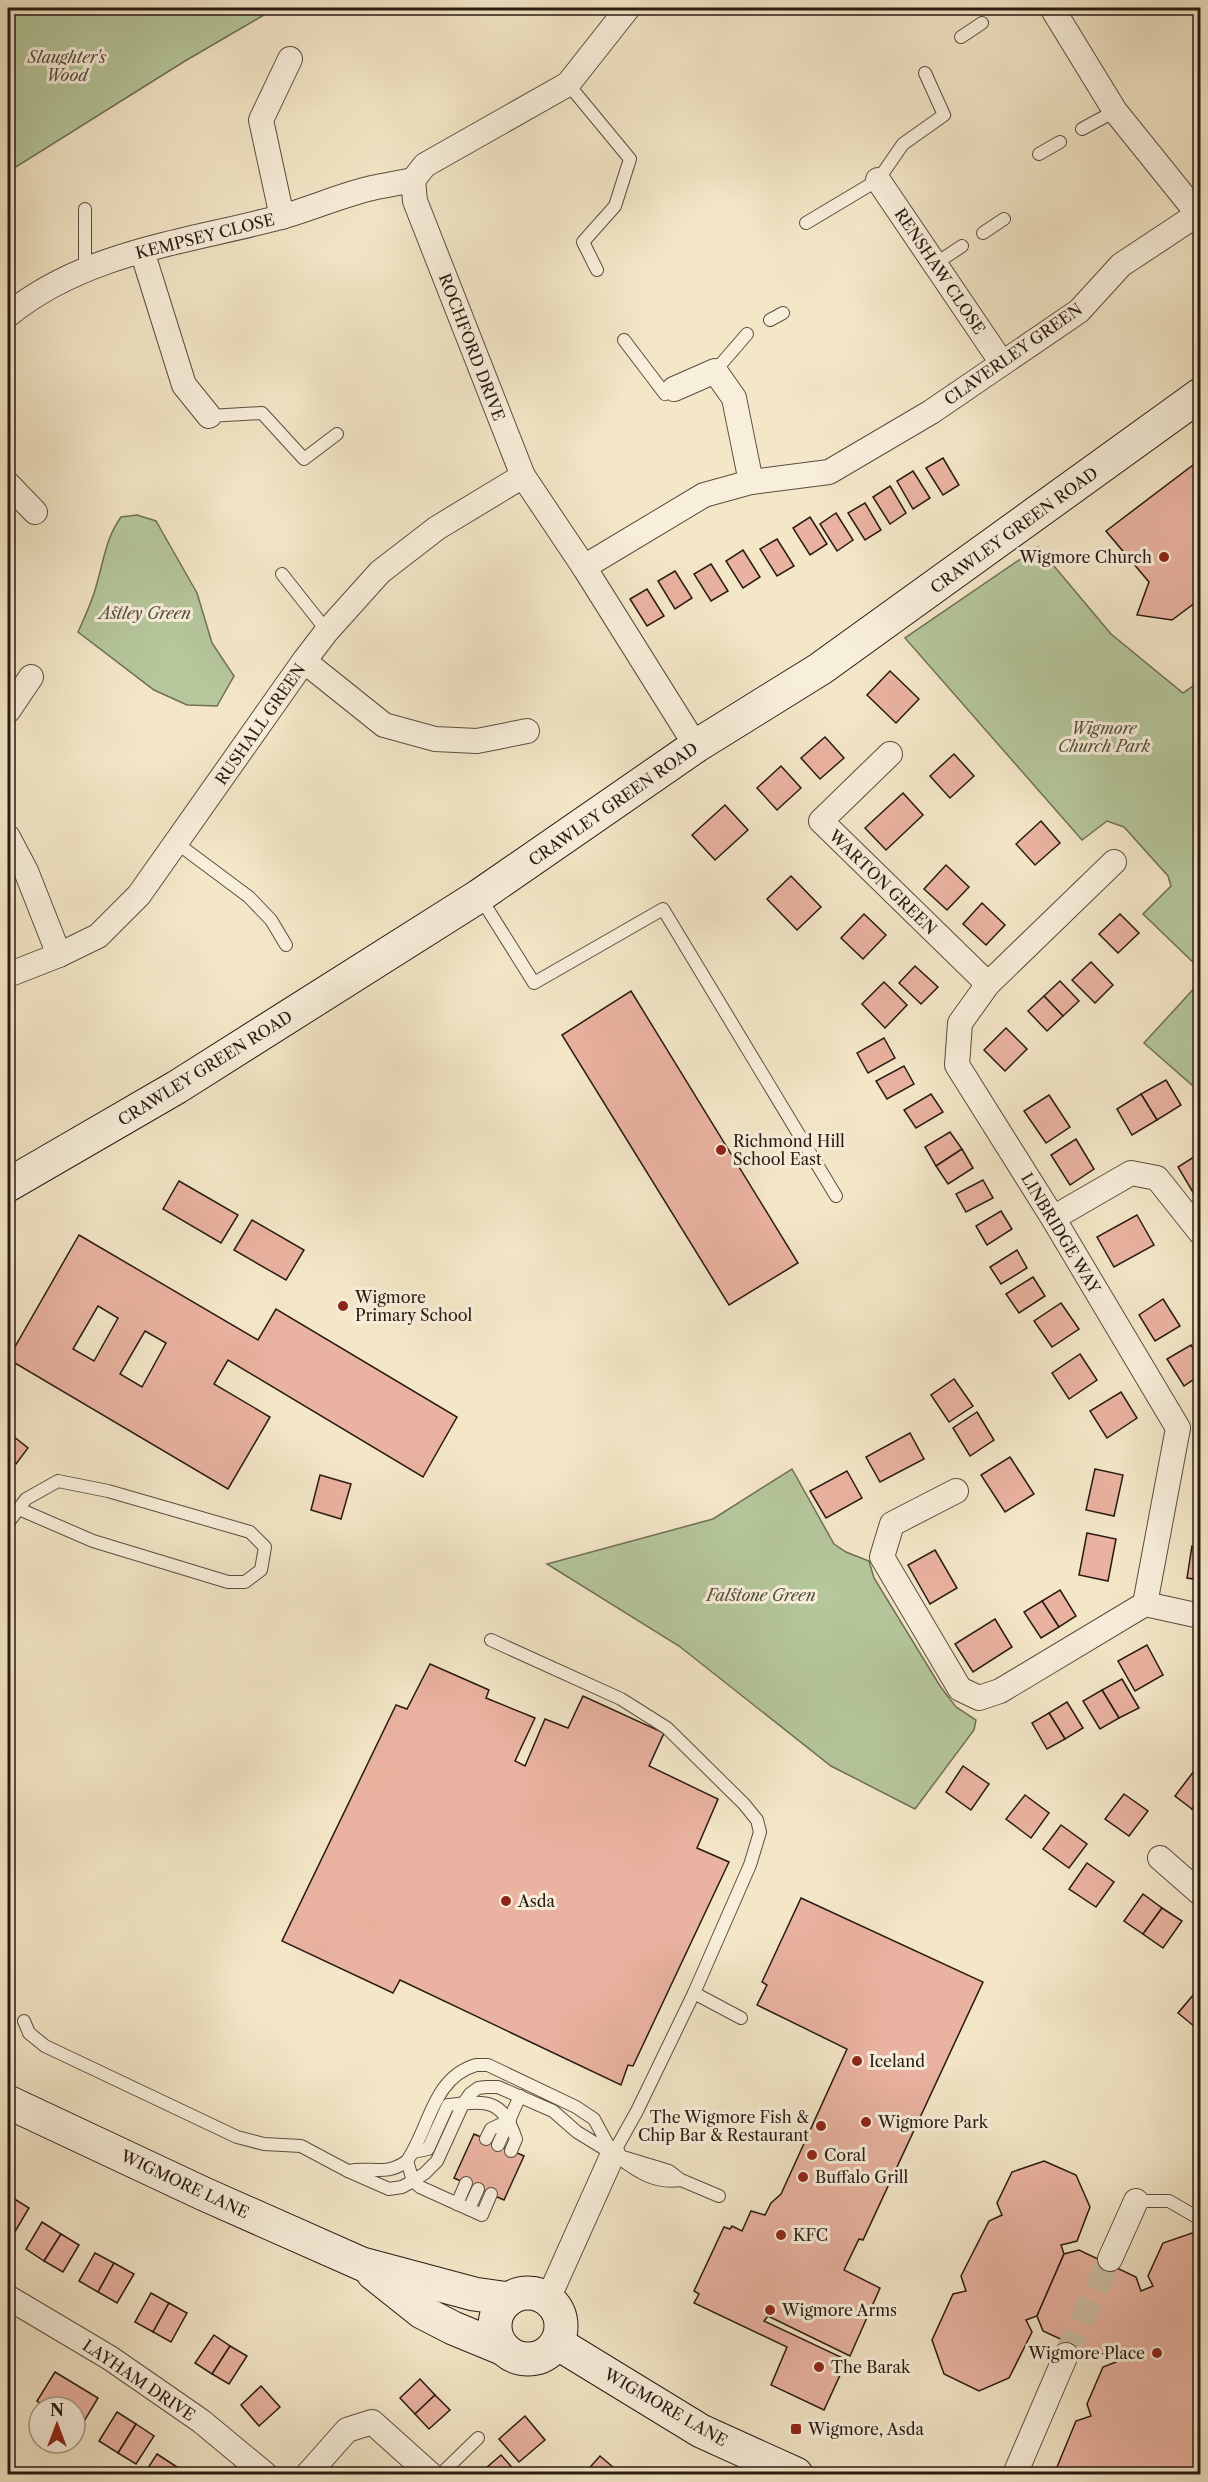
<svg xmlns="http://www.w3.org/2000/svg" width="1208" height="2482" font-family="'Libre Caslon Text',serif">
<rect width="100%" height="100%" fill="#f4e7c8"/>
<filter id="stains"><feTurbulence type="fractalNoise" baseFrequency=".00333" numOctaves="4"/><feColorMatrix values="0 0 0 0 .2 0 0 0 0 .09 0 0 0 0 .02 0 0 0 .5 -.17"/></filter>
<radialGradient id="worn" r=".72"><stop offset=".6" stop-color="#630" stop-opacity="0"/><stop offset="1" stop-color="#630" stop-opacity=".3"/></radialGradient>
<g fill="#b5c79b" stroke="#6e7057" stroke-width="1.5">
<path d="M8,8h268l-91,53 -177,111z"/>
<path d="M137,515l19,6 4,7 37,65 15,50 22,33 -17,30 -30,-1 -33,-15 -76,-58c7,-16 15,-32 19,-49 7,-24 9,-45 24,-66z"/>
<path d="M1038,547l73,87 72,59 17,-12v288l-57,-55 28,-28 -3,-10 -44,-49 -17,-6 -25,19 -177,-202z"/>
<path d="M1200,982v110l-56,-49z"/>
<path d="M792,1469l42,75 12,8 23,9 5,17 66,108 16,21 20,13 -2,10 -59,79 -84,-43 -152,-120 -132,-82 166,-45z"/>
</g>
<g fill="#eab3a1" stroke="#281a13" stroke-width="1.5" fill-rule="evenodd">
<path d="M943,458l16,27 -16,10 -17,-27z"/>
<path d="M1193,465l7,10v124l-28,21 -35,-5 12,-33 -43,-51z"/>
<path d="M913,471l17,27 -17,11 -16,-28z"/>
<path d="M890,486l16,27 -16,11 -17,-27z"/>
<path d="M865,503l16,27 -16,10 -17,-27z"/>
<path d="M836,513l17,27 -16,11 -17,-27z"/>
<path d="M810,517l17,27 -17,11 -17,-27z"/>
<path d="M777,539l17,27 -17,10 -17,-27z"/>
<path d="M743,550l17,27 -17,11 -17,-27z"/>
<path d="M711,564l17,27 -17,10 -17,-27z"/>
<path d="M675,571l17,27 -17,11 -17,-28z"/>
<path d="M647,589l17,27 -17,10 -17,-27z"/>
<path d="M890,671l29,28 -23,24 -29,-28z"/>
<path d="M825,737l19,21 -24,21 -19,-21z"/>
<path d="M954,754l20,22 -24,22 -20,-22z"/>
<path d="M781,766l20,22 -24,22 -20,-22z"/>
<path d="M903,793l20,22 -37,35 -21,-22z"/>
<path d="M725,805l23,25 -33,30 -23,-25z"/>
<path d="M1041,821l19,22 -25,22 -19,-21z"/>
<path d="M946,865l23,22 -22,23 -23,-21z"/>
<path d="M791,876l30,31 -24,23 -30,-31z"/>
<path d="M982,903l23,22 -19,20 -23,-21z"/>
<path d="M864,914l22,21 -23,24 -22,-21z"/>
<path d="M1120,914l19,19 -21,20 -19,-19z"/>
<path d="M1091,962l22,23 -18,18 -23,-23z"/>
<path d="M915,966l23,21 -17,17 -22,-21z"/>
<path d="M1060,981l19,20 -16,15 -19,-20z"/>
<path d="M884,982l23,23 -22,23 -23,-24z"/>
<path d="M631,991l167,272 -69,42 -167,-270z"/>
<path d="M1044,996l19,20 -16,15 -19,-20z"/>
<path d="M1006,1028l21,21 -22,22 -21,-21z"/>
<path d="M884,1038l11,20 -27,15 -11,-20z"/>
<path d="M904,1066l10,18 -27,15 -11,-18z"/>
<path d="M1166,1080l15,25 -24,15 -16,-26z"/>
<path d="M931,1094l12,18 -27,16 -12,-18z"/>
<path d="M1141,1094l16,26 -25,15 -15,-26z"/>
<path d="M1049,1095l21,32 -24,16 -22,-32z"/>
<path d="M950,1132l12,17 -26,17 -11,-19z"/>
<path d="M1076,1139l18,30 -24,16 -19,-30z"/>
<path d="M962,1149l11,19 -25,16 -12,-18z"/>
<path d="M1200,1153v37l-6,4 -16,-27z"/>
<path d="M983,1180l10,18 -27,14 -10,-18z"/>
<path d="M179,1181l59,34 -17,28 -58,-34z"/>
<path d="M1001,1211l11,18 -25,16 -11,-19z"/>
<path d="M1137,1215l17,30 -40,22 -17,-30z"/>
<path d="M252,1220l52,30 -18,30 -52,-30z"/>
<path d="M79,1235l179,105 18,-31 181,108 -34,60 -195,-117 -14,24 56,33 -42,72 -220,-130zM98,1306l20,12 -24,43 -21,-12zM145,1331l21,12 -24,44 -22,-13z"/>
<path d="M1017,1250l10,18 -26,16 -11,-17z"/>
<path d="M1033,1277l12,19 -26,17 -13,-19z"/>
<path d="M1163,1299l17,27 -25,15 -16,-26z"/>
<path d="M1061,1303l18,26 -27,18 -18,-26z"/>
<path d="M1191,1345l9,14v16l-16,11 -17,-27z"/>
<path d="M1080,1354l17,26 -28,19 -17,-26z"/>
<path d="M954,1379l19,27 -24,16 -18,-27z"/>
<path d="M1121,1392l16,26 -30,20 -17,-27z"/>
<path d="M977,1412l17,28 -24,16 -17,-28z"/>
<path d="M910,1433l14,26 -44,23 -14,-25z"/>
<path d="M13,1436l15,12 -12,16 -8,-7v-14z"/>
<path d="M1010,1457l24,37 -29,18 -24,-37z"/>
<path d="M1095,1469l28,6 -9,41 -28,-6z"/>
<path d="M847,1471l15,27 -36,20 -16,-27z"/>
<path d="M320,1475l31,9 -10,35 -30,-9z"/>
<path d="M1087,1533l29,6 -8,42 -29,-6z"/>
<path d="M1192,1546l8,2v32l-13,-2z"/>
<path d="M935,1550l22,38 -27,16 -22,-39z"/>
<path d="M1060,1590l16,26 -17,11 -17,-26z"/>
<path d="M1042,1601l17,26 -18,11 -17,-26z"/>
<path d="M995,1619l17,28 -39,25 -18,-28z"/>
<path d="M1147,1645l16,30 -28,16 -17,-30z"/>
<path d="M1200,1653v29l-5,-1z"/>
<path d="M430,1664l59,26 -3,8 49,20 -20,43 10,5 20,-47 23,9 15,-32 81,37 -15,33 69,33 -21,49 32,14 -96,204 -5,-1 -7,20 -221,-105 -7,13 -111,-52 114,-236 11,4z"/>
<path d="M1122,1679l17,29 -20,10 -17,-28z"/>
<path d="M1102,1690l17,28 -19,11 -17,-28z"/>
<path d="M1067,1702l16,26 -18,11 -16,-26z"/>
<path d="M1049,1713l16,26 -18,10 -15,-26z"/>
<path d="M963,1766l26,18 -18,26 -25,-18z"/>
<path d="M1194,1771l6,5v22l-8,11 -17,-13z"/>
<path d="M1124,1794l24,17 -19,25 -24,-17z"/>
<path d="M1025,1795l24,18 -18,25 -25,-19z"/>
<path d="M1200,1798v17l-8,-6z"/>
<path d="M1061,1825l26,19 -18,24 -26,-19z"/>
<path d="M1087,1863l27,19 -18,25 -27,-18z"/>
<path d="M1143,1894l19,14 -19,26 -19,-13z"/>
<path d="M801,1898l182,84 -120,258 -4,-1 -15,31 36,18 -30,68 -82,-40 -4,5 83,39 -23,50 -53,-25 16,-38 -93,-44 5,-9 -5,-3 30,-64 6,2 2,-3 10,5 9,-20 14,4 6,-12 10,-9 66,-145 -90,-44 10,-20 -5,-3z"/>
<path d="M1162,1908l20,13 -19,27 -20,-14z"/>
<path d="M1200,1987v44l-22,-18z"/>
<path d="M474,2134l50,22 -20,44 -50,-22z"/>
<path d="M1044,2161l32,14 14,32 -13,34 -16,4 3,9 -27,62 -11,4 6,12 -23,46 -30,13 -35,-17 -12,-34 21,-46 13,-3 -5,-15 28,-55 13,-6 -5,-12 15,-31z"/>
<path d="M8,2195l21,13 -16,27 -5,-3z"/>
<path d="M42,2222l19,12 -17,27 -18,-12z"/>
<path d="M1195,2232l5,2v240h-141l-2,-7 19,-46 15,-5 -4,-12 16,-37 13,-5 -4,-12 -15,6 -54,-25 -6,-15 27,-62 15,-4 57,27 5,14 12,-5 -5,-10 15,-33z"/>
<path d="M61,2234l18,11 -16,27 -19,-11z"/>
<path d="M95,2253l19,10 -16,29 -19,-11z"/>
<path d="M114,2263l20,11 -17,29 -19,-11z"/>
<path d="M151,2293l18,10 -16,29 -18,-10z"/>
<path d="M169,2303l18,10 -16,29 -18,-10z"/>
<path d="M214,2335l16,11 -18,28 -17,-11z"/>
<path d="M230,2346l17,10 -18,28 -17,-10z"/>
<path d="M55,2372l43,26 -18,30 -5,-4v-17h-29l-9,-6z"/>
<path d="M420,2379l15,16 -20,19 -15,-16z"/>
<path d="M261,2386l19,21 -21,19 -18,-21z"/>
<path d="M435,2395l15,15 -21,19 -14,-15z"/>
<path d="M117,2412l19,12 -18,29 -19,-12z"/>
<path d="M525,2416l20,24 -26,22 -20,-23z"/>
<path d="M136,2424l18,12 -18,28 -18,-11z"/>
<path d="M157,2454l20,13 -5,7h-28z"/>
<path d="M501,2455l17,19h-39z"/>
<path d="M600,2456l21,18h-37z"/>
</g>
<g fill="none" stroke-linecap="round" stroke-linejoin="round">
<path stroke="#cbbea4" stroke-width="24" stroke-dasharray="24 12" stroke-linecap="butt" d="M1066,2355l44,-96"/>
<defs>
<g id="lane">
<path d="M1003,8h2"/>
<path d="M961,37l21,-14"/>
<path d="M568,84l62,75 -15,47 -32,36 14,28"/>
<path d="M1082,129l33,-18"/>
<path d="M1039,154l21,-12"/>
<path d="M85,209v59"/>
<path d="M806,223l72,-43 25,-36 41,-29 -19,-42"/>
<path d="M983,233l21,-14"/>
<path d="M935,264l27,-18"/>
<path d="M770,320l13,-7"/>
<path d="M624,340l41,54 9,-5"/>
<path d="M715,371l32,-37"/>
<path d="M209,416l53,-3 42,46 33,-25"/>
<path d="M282,574l45,57"/>
<path d="M178,844l71,53 22,23 15,25"/>
<path d="M480,897l54,86 129,-74 173,287"/>
<path d="M8,1523l18,-24 32,-18 50,10 142,41 15,15 -4,23 -16,12h-17l-135,-41 -74,-32"/>
<path d="M491,1640l130,59 46,29 77,76 13,16 3,12 -10,33 -56,128 -57,118 -24,43"/>
<path d="M694,1993l47,25"/>
<path d="M24,2021l5,12 16,13 192,91 27,7 37,2 47,25"/>
<path d="M476,2065h12l88,42 18,12 19,35 -36,-22 -24,-21 -55,-24h-12l-8,1 -8,6 -7,10 -26,57 -12,12 -12,8 -11,6 -13,2 -41,-18c24,-5 37,6 59,-10 23,-33 25,-83 69,-96z"/>
<path d="M486,2139l5,-10 19,-9"/>
<path d="M498,2145l22,-49"/>
<path d="M413,2152l15,-3 20,-44c39,-4 54,-7 68,34l-5,12"/>
<path d="M407,2161l6,20 7,6 62,28 9,-21"/>
<path d="M681,2180c-29,4 -45,-10 -68,-26l56,17 12,9 38,16"/>
<path d="M1136,2201h33l31,18"/>
<path d="M457,2204l9,-21"/>
<path d="M469,2209l9,-20"/>
<path d="M441,2474l37,-36"/>
</g>
<g id="street">
<path d="M628,8l-60,76 -143,81 -12,15 2,21 108,275 61,91 112,179"/>
<path d="M878,180l124,183"/>
<path d="M282,217l-21,-97 29,-61"/>
<path d="M142,251l42,134 25,31"/>
<path d="M8,315c77,-63 179,-73 273,-98 30,-8 60,-22 91,-29 14,-3 27,-5 41,-8"/>
<path d="M674,389l41,-18 19,27 17,84"/>
<path d="M8,484l27,28"/>
<path d="M584,567l120,-72 47,-13 78,-10 102,-60 148,-101 42,-46 77,-51 -83,-103 -63,-103"/>
<path d="M304,661l80,64 51,14 42,2 50,-10"/>
<path d="M8,711l23,-34"/>
<path d="M890,754l-69,67 167,163"/>
<path d="M8,837l18,34 33,84"/>
<path d="M1114,862l-126,122 -28,39 -3,42 96,153 125,210 -33,176 55,12"/>
<path d="M8,975l51,-20 39,-19 41,-41 165,-234 23,-30 53,-59 57,-44 86,-52"/>
<path d="M1053,1218l78,-45 26,5 43,54"/>
<path d="M956,1491l-64,33 -10,33 78,132 19,9 21,-7 145,-87"/>
<path d="M1160,1858l40,35"/>
<path d="M1110,2259l26,-58"/>
<path d="M8,2299l1,-1 101,60 91,63 64,53"/>
<path d="M548,2299l65,-145"/>
<path d="M308,2474l39,-44 25,-8 58,52"/>
<path d="M1015,2474l51,-119"/>
</g>
<g id="secondary">
<path d="M8,1185l169,-98 302,-191 217,-150 124,-77 380,-274"/>
<path d="M8,2102l196,92 158,70 112,30 35,5"/>
<path d="M373,2273l49,39 31,16 51,21"/>
<circle cx="528" cy="2326" r="33"/>
<path d="M557,2343l144,88 95,43"/>
</g>
</defs>
<use href="#lane" stroke="#5b4d40" stroke-width="14"/>
<use href="#street" stroke="#5b4d40" stroke-width="26"/>
<use href="#secondary" stroke="#281a13" stroke-width="35"/>
<use href="#lane" stroke="#f8efdb" stroke-width="12"/>
<use href="#street" stroke="#f8efdb" stroke-width="24"/>
<use href="#secondary" stroke="#f8efdb" stroke-width="33"/>
</g>
<g fill="#8f2418" stroke="#f8efdb" stroke-width="2">
<circle cx="1164" cy="557" r="6"/>
<circle cx="721" cy="1150" r="6"/>
<circle cx="343" cy="1306" r="6"/>
<circle cx="506" cy="1901" r="6"/>
<circle cx="857" cy="2061" r="6"/>
<circle cx="866" cy="2122" r="6"/>
<circle cx="821" cy="2126" r="6"/>
<circle cx="812" cy="2155" r="6"/>
<circle cx="803" cy="2177" r="6"/>
<circle cx="781" cy="2235" r="6"/>
<circle cx="770" cy="2310" r="6"/>
<circle cx="1157" cy="2353" r="6"/>
<circle cx="819" cy="2367" r="6"/>
<rect x="790" y="2423" width="12" height="12" rx="3"/>
</g>
<g text-anchor="middle" dominant-baseline="central" stroke-width="6" stroke-linejoin="round" paint-order="stroke">
<g font-size="16" font-style="italic" fill="#524e3c" stroke="#f8efdb">
<text x="67" y="57">Slaughter's<tspan x="67" dy="18">Wood</tspan></text>
<text x="145" y="613">Astley Green</text>
<text x="1104" y="728">Wigmore<tspan x="1104" dy="18">Church Park</tspan></text>
<text x="761" y="1595">Falstone Green</text>
</g>
<g font-size="16" fill="#281a13" stroke="#f8efdb">
<text transform="translate(205 236) rotate(-14)">KEMPSEY CLOSE</text>
<text transform="translate(940 271) rotate(56)">RENSHAW CLOSE</text>
<text transform="translate(472 347) rotate(69)">ROCHFORD DRIVE</text>
<text transform="translate(1013 354) rotate(-35)">CLAVERLEY GREEN</text>
<text transform="translate(1014 530) rotate(-36)">CRAWLEY GREEN ROAD</text>
<text transform="translate(260 724) rotate(-55)">RUSHALL GREEN</text>
<text transform="translate(613 804) rotate(-35)">CRAWLEY GREEN ROAD</text>
<text transform="translate(883 882) rotate(44)">WARTON GREEN</text>
<text transform="translate(205 1068) rotate(-32)">CRAWLEY GREEN ROAD</text>
<text transform="translate(1061 1233) rotate(59)">LINBRIDGE WAY</text>
<text transform="translate(185 2184) rotate(25)">WIGMORE LANE</text>
<text transform="translate(139 2380) rotate(34)">LAYHAM DRIVE</text>
<text transform="translate(666 2407) rotate(30)">WIGMORE LANE</text>
</g>
<g font-size="16" fill="#281a13" stroke="#f8efdb" text-anchor="start">
<text x="1152" y="557" text-anchor="end">Wigmore Church</text>
<text x="733" y="1141">Richmond Hill<tspan x="733" dy="18">School East</tspan></text>
<text x="355" y="1297">Wigmore<tspan x="355" dy="18">Primary School</tspan></text>
<text x="518" y="1901">Asda</text>
<text x="869" y="2061">Iceland</text>
<text x="809" y="2117" text-anchor="end">The Wigmore Fish &amp;<tspan x="809" dy="18">Chip Bar &amp; Restaurant</tspan></text>
<text x="878" y="2122">Wigmore Park</text>
<text x="824" y="2155">Coral</text>
<text x="815" y="2177">Buffalo Grill</text>
<text x="793" y="2235">KFC</text>
<text x="782" y="2310">Wigmore Arms</text>
<text x="1145" y="2353" text-anchor="end">Wigmore Place</text>
<text x="831" y="2367">The Barak</text>
<text x="808" y="2429">Wigmore, Asda</text>
</g>
</g>
<rect width="1208" height="2482" fill="none" stroke="#f4e7c8" stroke-width="30"/>
<rect x="9" y="9" width="1190" height="2464" fill="none" stroke="#281a13" stroke-width="3"/>
<rect x="15" y="15" width="1178" height="2452" fill="none" stroke="#281a13" stroke-width="1.5"/>
<g transform="translate(57 2425)"><circle r="28" fill="#f8efdb" stroke="#a59a8b" stroke-width="1.5"/>
<path d="M0-4.5L10 22L0 15L-10 22Z" fill="#8f2418"/>
<text y="-9" font-size="16" font-weight="bold" text-anchor="middle" fill="#281a13">N</text>
</g>
<rect width="100%" height="100%" filter="url(#stains)"/>
<rect width="100%" height="100%" fill="url(#worn)"/>
</svg>
